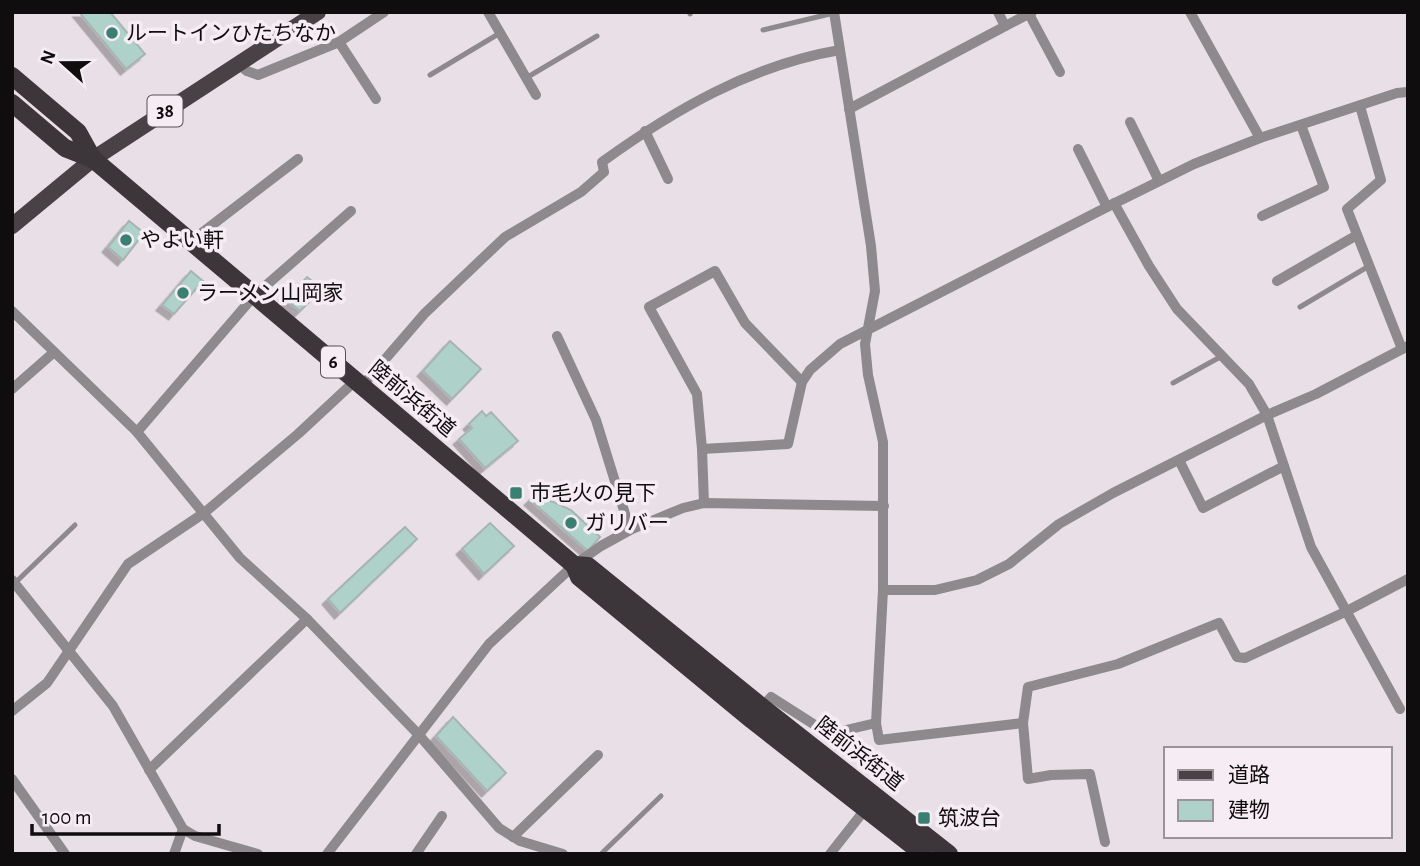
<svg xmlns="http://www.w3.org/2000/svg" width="1420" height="866" font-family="'Alegreya Sans','Noto Sans JP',sans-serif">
<defs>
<filter id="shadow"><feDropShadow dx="-5.5" dy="5.5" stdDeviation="0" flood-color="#0004"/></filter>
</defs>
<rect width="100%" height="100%" fill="#e9dfe6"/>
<g fill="#aed2ca" stroke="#a7b4b1" stroke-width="2" filter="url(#shadow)">
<path d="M79,12h31l35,42 -19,15z"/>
<path d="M129,221l15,12 -21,27 -15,-13z"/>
<path d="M191,271l12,10 -29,33 -12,-9z"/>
<path d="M307,277l15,12 -22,22 -14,-11z"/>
<path d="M450,341l31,28 -29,30 -29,-28z"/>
<path d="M482,411l4,5 5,-4 27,29 -33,27 -26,-29 13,-11 -3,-4z"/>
<path d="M536,494l35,16 29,27 -12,14 -58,-51z"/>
<path d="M490,523l24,23 -30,28 -22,-25z"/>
<path d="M405,527l12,12 -77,74 -12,-14z"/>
<path d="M453,717l53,56 -19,18 -51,-55z"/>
</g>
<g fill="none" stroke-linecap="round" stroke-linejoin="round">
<g stroke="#8d898c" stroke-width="5">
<path d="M689,12l1,2"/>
<path d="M763,30l71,-17"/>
<path d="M430,75l70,-42"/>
<path d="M526,78l71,-42"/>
<path d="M1300,307l69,-41"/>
<path d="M1173,383l49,-27"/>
<path d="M15,583l60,-58"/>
<path d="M601,854l60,-58"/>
</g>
<g stroke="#8d898c" stroke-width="10">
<path d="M488,12l48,83"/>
<path d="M834,12l37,234 4,45 -10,53 3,31 15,67v148l-7,133 3,17 144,-17"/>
<path d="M998,12l7,14"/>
<path d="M1190,12l70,126"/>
<path d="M1029,14l31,58"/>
<path d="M339,42l37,57"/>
<path d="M238,64l9,7 11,4 81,-33 45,-30"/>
<path d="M1360,106l21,74 -34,29 55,140"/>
<path d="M849,109l183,-97"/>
<path d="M1130,122l29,59"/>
<path d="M645,131l23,48"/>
<path d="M1078,149l29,58"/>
<path d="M1114,203l35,63 28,43 72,75 18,31 44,132 89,162"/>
<path d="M1262,216l62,-29 -23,-62"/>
<path d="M190,242l108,-83"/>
<path d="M1277,281l80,-46"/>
<path d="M12,311l125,121 103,126 67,61 112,116 80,93 21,13 43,13"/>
<path d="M557,336l39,84 34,110"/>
<path d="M362,386l63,-73 80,-76 76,-45 23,-20 -2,-10c72,-52 149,-97 238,-112"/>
<path d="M12,389l41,-36"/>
<path d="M137,432l117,-136 97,-85"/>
<path d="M702,449l86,-5 14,-62 8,-12 30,-26 267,-137 87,-43 66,-26 137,-45 11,-1"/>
<path d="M1179,460l24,48 81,-42"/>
<path d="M704,503l-2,-54 -5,-55 -48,-87 66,-36 30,52 57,59"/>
<path d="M12,580l101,126 70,123 12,7 63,18"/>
<path d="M883,590h52l42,-10 32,-16 50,-40 54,-31 154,-78 49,-21 92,-48"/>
<path d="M762,707l9,-10 58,37 47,-11"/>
<path d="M12,711l35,-28 81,-119 76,-51 94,-79 57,-53"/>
<path d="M149,770l158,-151"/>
<path d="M12,779l53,75"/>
<path d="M513,837l85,-82"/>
<path d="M1105,842l-15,-68 -39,1 -23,4 -5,-56 5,-36 90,-23 101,-41 18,34 8,1 100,-46 63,-33"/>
<path d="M174,854l9,-25"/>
<path d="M327,854l162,-210 85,-79 27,-19 29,-16 53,-22 21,-5 180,3"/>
<path d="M416,854l26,-38"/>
<path d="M830,854l37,-47"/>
</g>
<path stroke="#484146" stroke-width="16" d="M12,226l81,-67 225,-147"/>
<g stroke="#3c353a" stroke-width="18">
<path d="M12,76l66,56 15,27"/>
<path d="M12,103l53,45 28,11 481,406 5,12 173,143 171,134"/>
<path d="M574,565l14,1 174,141 187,147"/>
</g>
</g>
<g fill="#3b7f72" stroke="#f6ecf3" stroke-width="2.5">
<circle cx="112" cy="33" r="7"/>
<circle cx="126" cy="240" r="7"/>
<circle cx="183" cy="293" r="7"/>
<rect x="509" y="486" width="14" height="14" rx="3.5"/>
<circle cx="571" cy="523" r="7"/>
<rect x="917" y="811" width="14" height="14" rx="3.5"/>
</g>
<g text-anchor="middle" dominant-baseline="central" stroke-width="7" stroke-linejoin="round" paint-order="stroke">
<g fill="#f6ecf3" stroke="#555053" stroke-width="2">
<rect x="147.5" y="95.5" width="35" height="31" rx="5"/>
<rect x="321" y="346.5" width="24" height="31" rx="5"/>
</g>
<g font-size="19" font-weight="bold" fill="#100d0f">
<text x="165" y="111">38</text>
<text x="333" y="362">6</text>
</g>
<g font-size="21" fill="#100d0f" stroke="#f6ecf3" text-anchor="start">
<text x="126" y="33">ルートインひたちなか</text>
<text x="140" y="240">やよい軒</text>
<text x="197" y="293">ラーメン山岡家</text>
<text x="530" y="493">市毛火の見下</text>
<text x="585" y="523">ガリバー</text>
<text x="938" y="818">筑波台</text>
</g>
<g font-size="21" fill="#100d0f" stroke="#f6ecf3">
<text transform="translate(412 399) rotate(40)">陸前浜街道</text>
<text transform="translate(859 754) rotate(38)">陸前浜街道</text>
</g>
</g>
<rect width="1420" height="866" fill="none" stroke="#100d0f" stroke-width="28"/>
<rect x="1164" y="747" width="228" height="91" fill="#f6ecf3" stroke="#9a9398" stroke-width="2"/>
<rect x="1178" y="770" width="35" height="10" fill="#484146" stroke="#9a9398" stroke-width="2"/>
<text x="1228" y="782" font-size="21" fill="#100d0f">道路</text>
<rect x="1178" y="800" width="35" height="21" fill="#aed2ca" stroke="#9a9398" stroke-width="2"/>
<text x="1228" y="817" font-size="21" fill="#100d0f">建物</text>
<g transform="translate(63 63) rotate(291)" stroke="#f6ecf3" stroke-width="5" paint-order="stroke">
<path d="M0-5L12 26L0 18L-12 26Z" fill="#100d0f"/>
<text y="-10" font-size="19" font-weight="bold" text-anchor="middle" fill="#100d0f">N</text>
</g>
<path d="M32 824v10h187v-10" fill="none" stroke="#100d0f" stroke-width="3.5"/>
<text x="42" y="824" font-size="21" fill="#100d0f" stroke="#f6ecf3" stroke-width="5" paint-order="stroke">100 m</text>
</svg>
